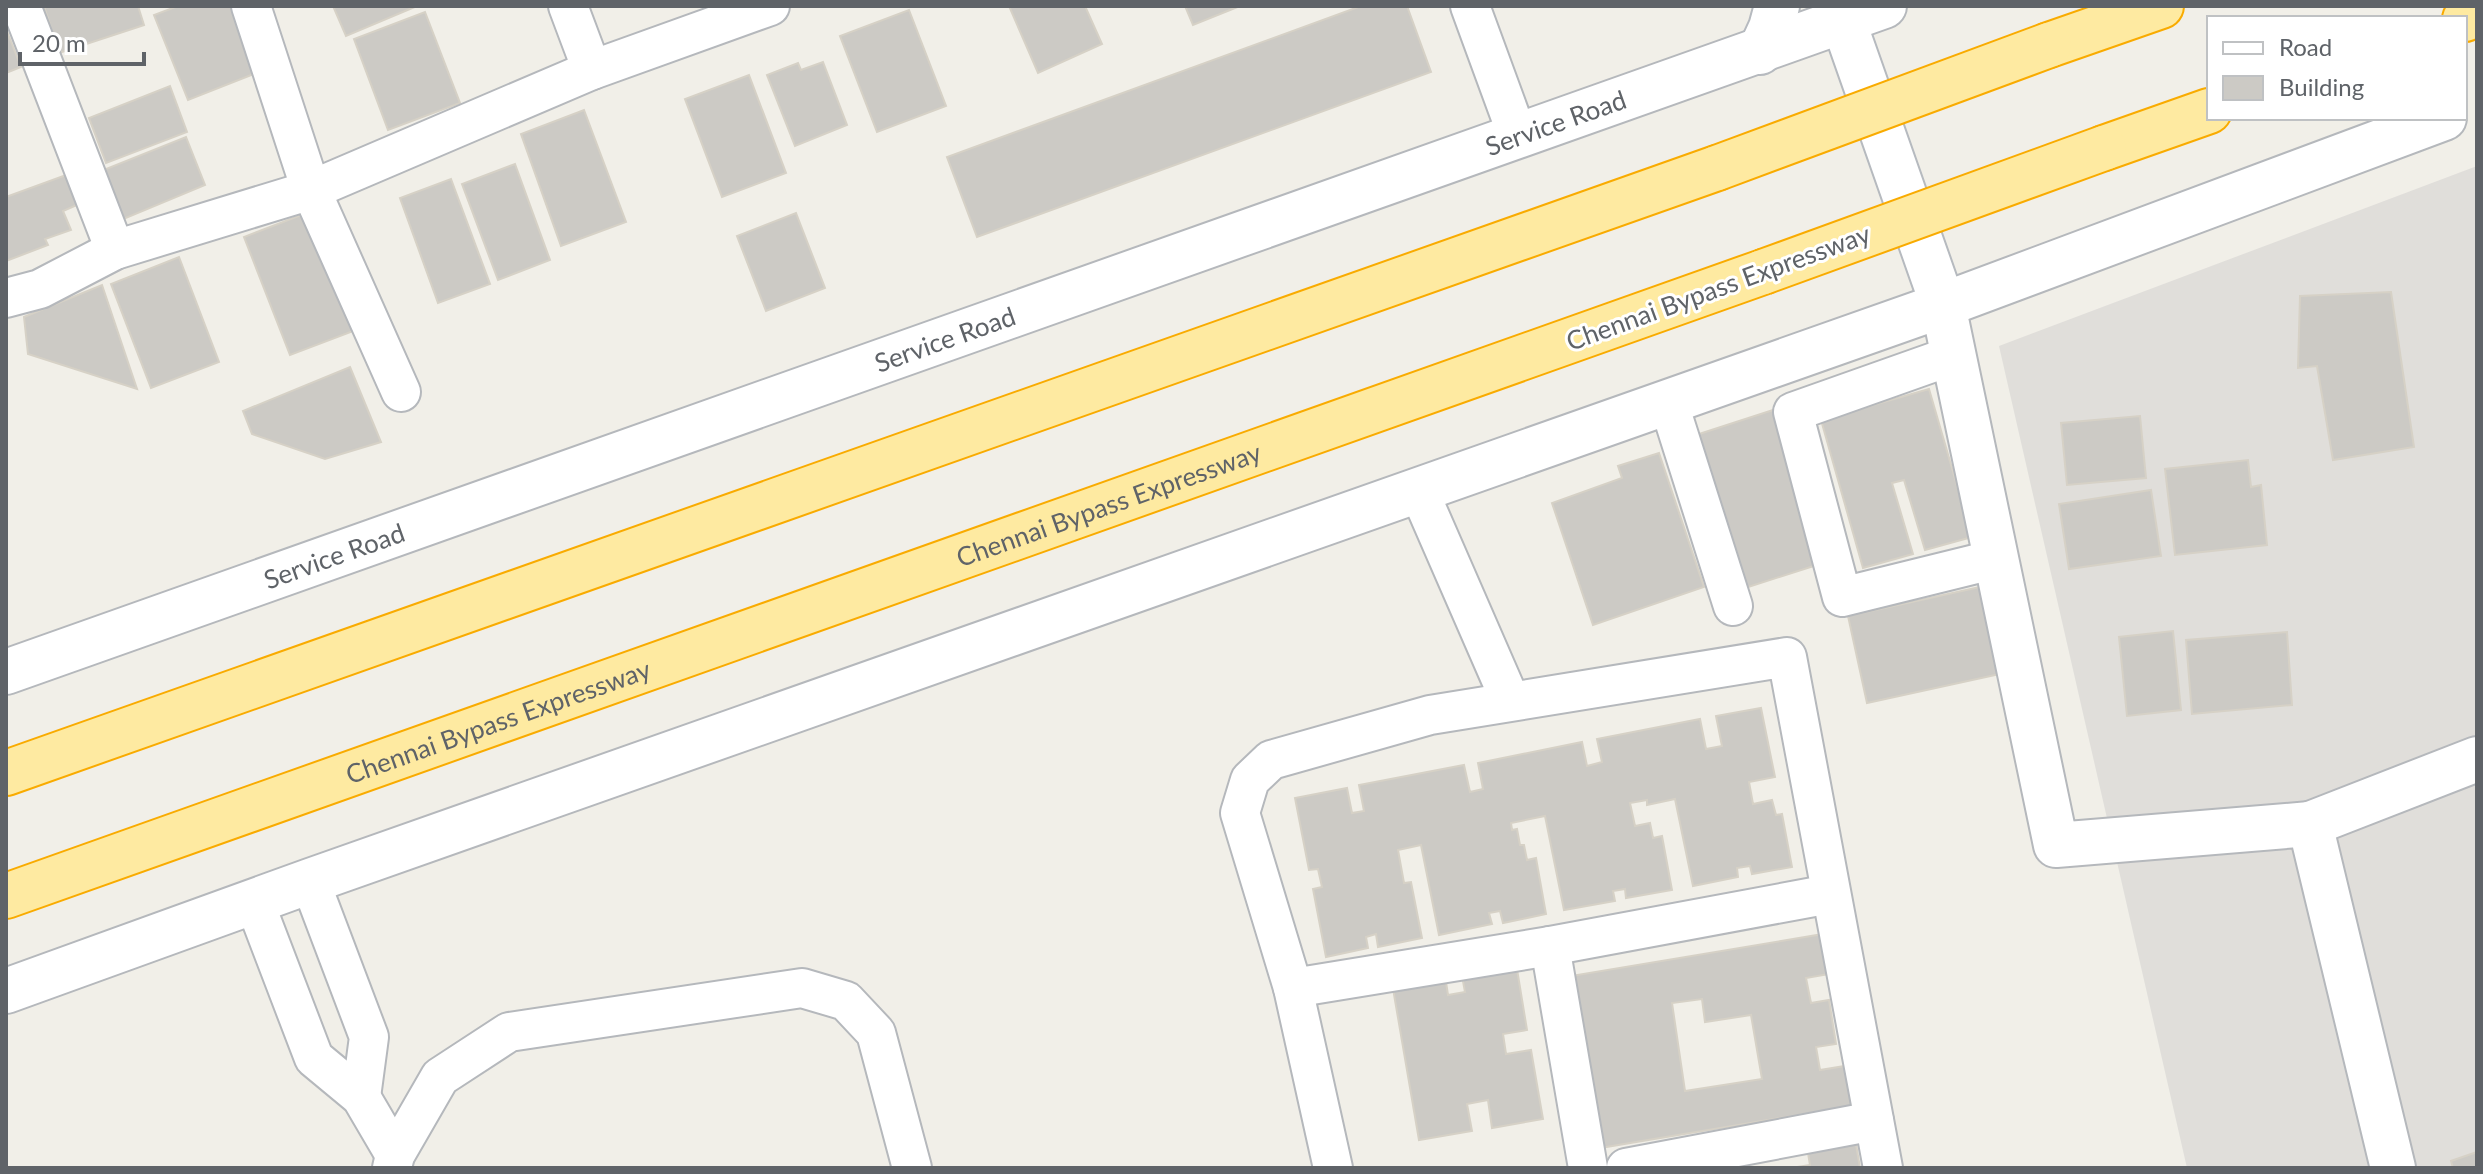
<svg xmlns="http://www.w3.org/2000/svg" width="2483" height="1174" font-family="Lato,sans-serif">
<rect width="100%" height="100%" fill="#f1efe8"/>
<path fill="#e0deda" d="M2477,166v1002h-290l-188,-822z"/>
<g fill="#cccac5" stroke="#d6d1c6" stroke-width="2" fill-rule="evenodd">
<path d="M44,6h94l6,19 -85,28z"/>
<path d="M178,6h54l27,66 -71,28 -34,-85z"/>
<path d="M333,6h84l-71,30z"/>
<path d="M1009,6h76l17,38 -64,29z"/>
<path d="M1185,6h55l-47,19z"/>
<path d="M1361,6h46l24,66 -454,165 -30,-80z"/>
<path d="M909,10l37,96 -69,26 -37,-96z"/>
<path d="M425,12l35,91 -72,27 -34,-91z"/>
<path d="M6,29l15,38 -15,6z"/>
<path d="M823,62l24,63 -52,21 -28,-71 31,-12 3,7z"/>
<path d="M749,75l37,98 -64,24 -37,-98z"/>
<path d="M170,86l17,46 -81,31 -17,-45z"/>
<path d="M584,110l42,112 -65,24 -40,-112z"/>
<path d="M186,137l19,48 -84,35 -20,-49z"/>
<path d="M515,164l35,96 -52,20 -36,-96z"/>
<path d="M66,175l11,30 -14,6 8,19 -26,9 3,6 -42,16v-64z"/>
<path d="M451,179l39,105 -52,19 -38,-105z"/>
<path d="M309,212l47,118 -66,25 -46,-118z"/>
<path d="M796,213l29,75 -59,23 -29,-75z"/>
<path d="M179,257l40,105 -68,26 -40,-104z"/>
<path d="M102,285l35,104 -109,-35 -4,-37z"/>
<path d="M2391,292l23,155 -81,13 -16,-94 -19,2 2,-72z"/>
<path d="M350,367l31,75 -56,17 -73,-25 -9,-23z"/>
<path d="M1929,389l43,148 -47,13 -21,-70 -12,3 21,71 -50,14 -42,-148z"/>
<path d="M1776,409l50,153 -87,28 -49,-153z"/>
<path d="M2140,416l6,62 -79,7 -6,-62z"/>
<path d="M1659,453l45,134 -111,38 -41,-122 70,-25 -4,-12z"/>
<path d="M2248,460l3,27 10,-2 6,60 -92,10 -10,-86z"/>
<path d="M2151,490l10,66 -92,13 -10,-65z"/>
<path d="M1989,585l20,87 -142,31 -19,-87z"/>
<path d="M2173,631l8,79 -54,6 -8,-79z"/>
<path d="M2287,632l5,73 -100,9 -6,-74z"/>
<path d="M1761,708l14,69 -26,5 4,22 19,-4 4,15 6,-1 10,53 -40,7 -2,-8 -13,2 1,9 -45,9 -18,-87 -28,6v-5l-17,3 5,23 15,-3 3,15 9,-2 10,54 -46,8 -1,-9 -12,2 2,10 -51,9 -19,-94 -34,7 1,7 5,-1 3,16h4l3,15 9,-2 10,56 -43,9 -3,-12 -11,2 3,11 -53,11 -18,-90 -23,5 6,33 7,-1 11,56 -44,9 -2,-13 -10,3 2,11 -42,9 -13,-68 9,-2 -4,-18 -9,1 -14,-72 52,-10 5,25 12,-2 -5,-26 105,-20 6,27 13,-3 -5,-26 104,-21 5,24 15,-4 -5,-23 103,-20 6,30 16,-3 -6,-30z"/>
<path d="M1829,933l6,40 -29,5 5,25 18,-3 7,44 -20,3 4,23 31,-5 7,40 -258,43 -29,-172zM1702,999l3,23 46,-7 11,64 -77,12 -13,-88z"/>
<path d="M1515,957l12,73 -24,4 3,20 25,-4 12,69 -51,9 -4,-28 -21,4 5,27 -53,9 -28,-163 53,-8 4,26 17,-3 -5,-27z"/>
<path d="M1856,1144l4,24h-69l19,-3 -2,-12z"/>
<path d="M2477,1152v16h-24l-2,-7z"/>
</g>
<g fill="none" stroke-linecap="round" stroke-linejoin="round">
<defs>
<g id="minor">
<path d="M21,6l94,244"/>
<path d="M251,6l60,184 90,202"/>
<path d="M568,6l24,64"/>
<path d="M1470,6l48,131"/>
<path d="M6,298l34,-9 75,-39 196,-60 281,-120 178,-64"/>
<path d="M1954,355l-161,57 49,185 154,-38"/>
<path d="M1668,401l65,205"/>
<path d="M1418,489l92,211"/>
<path d="M310,881l59,156 -8,60"/>
<path d="M254,901l60,157 47,39 34,58"/>
<path d="M1550,946l38,222"/>
<path d="M1293,988l257,-42 280,-52"/>
<path d="M392,1168l3,-13 45,-78 69,-45 293,-44 44,13 30,32 36,135"/>
<path d="M1333,1168l-40,-180 -53,-175 10,-33 21,-20 159,-45 357,-58 96,511"/>
<path d="M1626,1168l248,-47"/>
</g>
<g id="tertiary">
<path d="M1943,305l113,540 254,-21 83,344"/>
<path id="s1" d="M6,672l1878,-666"/>
<path d="M2310,824l167,-65"/>
<path d="M6,991l304,-110 1633,-576 501,-187"/>
</g>
<g id="secondary">
<path d="M1838,6l105,299"/>
<path d="M1760,52l11,-24 6,-22"/>
</g>
<g id="trunk">
<path d="M2465,19l12,-5"/>
<path d="M2049,45l112,-39"/>
<path d="M2104,148l105,-37"/>
<path d="M6,773l1711,-605"/>
<path id="s2" d="M6,896l1757,-624"/>
</g>
</defs>
<use href="#minor" stroke="#b5b8bc" stroke-width="42"/>
<use href="#tertiary" stroke="#b5b8bc" stroke-width="48"/>
<use href="#secondary" stroke="#b6babf" stroke-width="48"/>
<use href="#trunk" stroke="#f9ab00" stroke-width="48"/>
<use href="#minor" stroke="#fff" stroke-width="38"/>
<use href="#tertiary" stroke="#fff" stroke-width="44"/>
<use href="#secondary" stroke="#fff" stroke-width="44"/>
<use href="#trunk" stroke="#feeaa1" stroke-width="44"/>
<defs>
<g id="trunk-bridge">
<path d="M1717,168l332,-123"/>
<path d="M1763,272l341,-124"/>
</g>
</defs>
<use href="#trunk-bridge" stroke="#f9ab00" stroke-width="48" stroke-linecap="butt"/>
<use href="#trunk-bridge" stroke="#feeaa1" stroke-width="44"/>
</g>
<g text-anchor="middle" dominant-baseline="central" stroke-width="6" stroke-linejoin="round" paint-order="stroke">
<g font-size="26" fill="#5f6368" stroke="#fff">
<text stroke="none"><textPath href="#s1" startOffset="1644">Service Road</textPath></text>
<text transform="translate(1718 287) rotate(-20)">Chennai Bypass Expressway</text>
<text stroke="none"><textPath href="#s1" startOffset="996">Service Road</textPath></text>
<text stroke="none"><textPath href="#s2" startOffset="1170">Chennai Bypass Expressway</textPath></text>
<text stroke="none"><textPath href="#s1" startOffset="348">Service Road</textPath></text>
<text stroke="none"><textPath href="#s2" startOffset="522">Chennai Bypass Expressway</textPath></text>
</g>
</g>
<rect width="2483" height="1174" fill="none" stroke="#5f6368" stroke-width="16"/>
<rect x="2207" y="16" width="260" height="104" fill="#ffffff" stroke="#bfc1c3" stroke-width="2"/>
<rect x="2223" y="42" width="40" height="12" fill="#ffffff" stroke="#bfc1c3" stroke-width="2"/>
<text x="2279" y="56" font-size="24" fill="#5f6368">Road</text>
<rect x="2223" y="76" width="40" height="24" fill="#cccac5" stroke="#bfc1c3" stroke-width="2"/>
<text x="2279" y="96" font-size="24" fill="#5f6368">Building</text>
<path d="M20 52v12h124v-12" fill="none" stroke="#5f6368" stroke-width="4"/>
<text x="32" y="52" font-size="24" fill="#5f6368" stroke="#ffffff" stroke-width="6" paint-order="stroke">20 m</text>
</svg>
